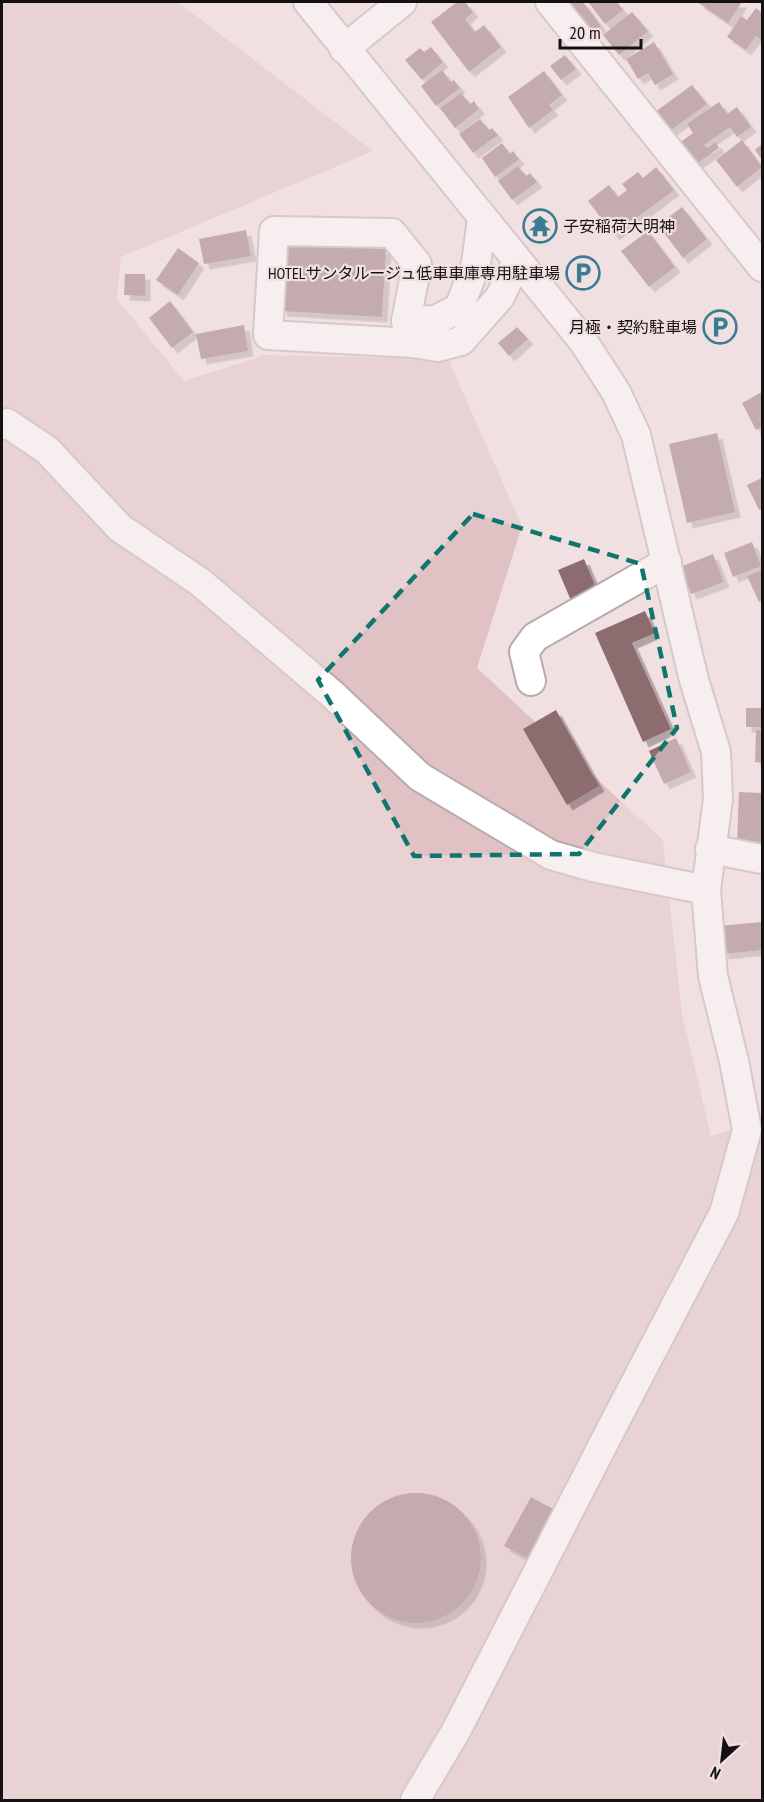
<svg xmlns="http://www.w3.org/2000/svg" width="764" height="1802" font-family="'PT Sans Narrow','Noto Sans JP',sans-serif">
<defs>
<filter id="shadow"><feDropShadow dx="5.5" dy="5.5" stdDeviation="0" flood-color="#0004"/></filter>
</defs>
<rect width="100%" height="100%" fill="#f1e0e2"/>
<path fill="#e0c1c4" d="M2,2h176l195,149 -252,106 -4,42 67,82 81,-26 183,4 74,167 -45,142 186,172 19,174 29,122 51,-16v680h-760z"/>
<g fill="#8d6c70" filter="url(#shadow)">
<path d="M457,2h8l8,10 -8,7 10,13 9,-7 17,22 -32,25 -38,-50z"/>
<path d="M564,2h19l18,24 -15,11z"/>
<path d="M588,2h29l6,8 -18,14z"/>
<path d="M697,2h45l-14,21z"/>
<path d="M756,8l6,5v28l-6,-5 -10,14 -19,-13 14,-21 6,4z"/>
<path d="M632,12l16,19 -29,24 -16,-20z"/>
<path d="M654,42l19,32 -18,11 -7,-12 -10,6 -12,-20z"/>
<path d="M431,47l12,15 -21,18 -17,-20 15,-12 4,4z"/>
<path d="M565,55l11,14 -15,11 -11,-14z"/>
<path d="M442,70l9,12 3,-2 6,8 -24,18 -15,-20z"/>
<path d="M544,71l18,24 -13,10 4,5 -24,18 -21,-31z"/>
<path d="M692,85l15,19 -37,27 -15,-19z"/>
<path d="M461,93l9,11 4,-3 5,8 -24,19 -15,-20z"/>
<path d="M719,102l8,12 10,-7 14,20 -14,10 -7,-10 -26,18 3,3 9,-6 3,6 -26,18 -15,-22 15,-11 -6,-9z"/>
<path d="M480,119l9,11 3,-2 6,7 -25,18 -14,-19z"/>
<path d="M742,140l20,27 -25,20 -21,-27z"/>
<path d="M502,143l8,11 3,-3 6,8 -24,18 -13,-19z"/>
<path d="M762,144v16l-7,-10z"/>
<path d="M518,166l8,10 4,-3 7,9 -25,18 -14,-19z"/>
<path d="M656,167l18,23 -60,45 -26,-34 21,-16 9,12 9,-7 -5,-6 16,-12 5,6z"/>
<path d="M682,207l25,32 -24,19 -25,-33z"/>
<path d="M246,230l5,26 -47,8 -5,-25z"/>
<path d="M648,231l27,36 -26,20 -28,-36z"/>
<path d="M285,243l101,6 -4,68 -101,-6z"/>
<path d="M178,248l21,15 -21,32 -22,-15z"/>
<path d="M125,274h20v22l-21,-1z"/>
<path d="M170,301l23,31 -21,16 -23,-30z"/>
<path d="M244,325l4,26 -47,8 -5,-25z"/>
<path d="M517,327l11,12 -19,17 -11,-13z"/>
<path d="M762,392v35l-6,3 -14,-27z"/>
<path d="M717,433l18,79 -48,11 -18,-79z"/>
<path d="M762,478v31l-3,1 -12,-25z"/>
<path d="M752,542l9,24 -28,11 -9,-24z"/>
<path d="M713,554l11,28 -33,12 -11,-27z"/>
<path d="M584,559l14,33 -26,11 -14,-33z"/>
<path d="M762,570v30l-3,2 -12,-26z"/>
<path d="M645,611l10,22 -23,10 39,86 -28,13 -48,-109z"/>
<rect x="746" y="708" width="16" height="19"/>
<path d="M556,710l43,76 -32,19 -44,-76z"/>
<path d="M756,730l6,1v32l-7,-1z"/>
<path d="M676,738l15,34 -27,12 -15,-33z"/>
<path d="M739,792l23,1v51l-25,-1z"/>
<path d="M762,922v28l-39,4 -3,-28z"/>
<circle cx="416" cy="1558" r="65"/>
<path d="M531,1497l26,14 -26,49 -27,-14z"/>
</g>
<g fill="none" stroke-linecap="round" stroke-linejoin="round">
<defs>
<g id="minor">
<path d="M308,2l275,339 33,51 20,43 58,245 22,72 2,47 -12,91 7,86 21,85 13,69 -23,83 -115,220 -153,298 -41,69"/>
<path d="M550,2l212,265"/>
<path d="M344,49l58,-47"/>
<path d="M274,231l118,2 25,31 -11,57 7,22 -145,-8z"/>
<path d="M406,321l30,-1 23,-12 17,-44 6,-46"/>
<path d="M413,343l25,4 23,-6 39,-44 17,-36"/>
<path d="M2,425l5,-2 40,27 73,78 80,54 132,112 88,83 131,78 42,12 113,23"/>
<path d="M531,681l-7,-29 11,-15 132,-75"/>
<path d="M710,849l52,10"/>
</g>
</defs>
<use href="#minor" stroke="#b9aaab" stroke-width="32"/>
<use href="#minor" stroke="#fff" stroke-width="28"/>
</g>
<path d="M0 0H764V1802H0ZM473,514l168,50 36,164 -98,126 -165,2 -96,-176z" fill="#f1e0e2" fill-opacity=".55" fill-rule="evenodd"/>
<path fill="none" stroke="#0f766e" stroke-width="4.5" stroke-dasharray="12 8" stroke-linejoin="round" d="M473,514l168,50 36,164 -98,126 -165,2 -96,-176z"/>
<defs>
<symbol id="temple-ring" viewBox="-11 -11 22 22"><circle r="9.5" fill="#f1e0e2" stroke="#3c7c90" stroke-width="1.5"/><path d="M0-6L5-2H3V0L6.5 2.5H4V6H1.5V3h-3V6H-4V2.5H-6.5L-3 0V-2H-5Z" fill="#3c7c90"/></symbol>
<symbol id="parking-ring" viewBox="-11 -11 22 22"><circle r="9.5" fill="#f1e0e2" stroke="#3c7c90" stroke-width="1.5"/><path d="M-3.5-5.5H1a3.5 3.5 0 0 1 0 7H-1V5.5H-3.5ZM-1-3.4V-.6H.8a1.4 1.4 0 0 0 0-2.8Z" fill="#3c7c90"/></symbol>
</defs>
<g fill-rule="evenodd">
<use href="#temple-ring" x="521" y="207" width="38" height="38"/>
<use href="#parking-ring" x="564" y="254" width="38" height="38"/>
<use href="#parking-ring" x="701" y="308" width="38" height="38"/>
</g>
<g text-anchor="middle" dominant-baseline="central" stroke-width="4.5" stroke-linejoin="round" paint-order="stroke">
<g font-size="16" fill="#151011" stroke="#f1e0e2" text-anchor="end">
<text x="563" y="226" text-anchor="start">子安稲荷大明神</text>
<text x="560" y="273">HOTELサンタルージュ低車車庫専用駐車場</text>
<text x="697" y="327">月極・契約駐車場</text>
</g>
</g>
<rect width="764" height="1802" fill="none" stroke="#151011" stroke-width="6"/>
<g transform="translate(722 1760) rotate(207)" stroke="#f1e0e2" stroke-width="4.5" paint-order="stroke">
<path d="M0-4.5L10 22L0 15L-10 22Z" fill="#151011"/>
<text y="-9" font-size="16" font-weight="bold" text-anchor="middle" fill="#151011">N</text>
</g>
<path d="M560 39v9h81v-9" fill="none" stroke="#151011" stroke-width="3"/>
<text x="569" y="39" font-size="18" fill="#151011" stroke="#f1e0e2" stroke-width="4.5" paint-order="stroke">20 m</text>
</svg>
